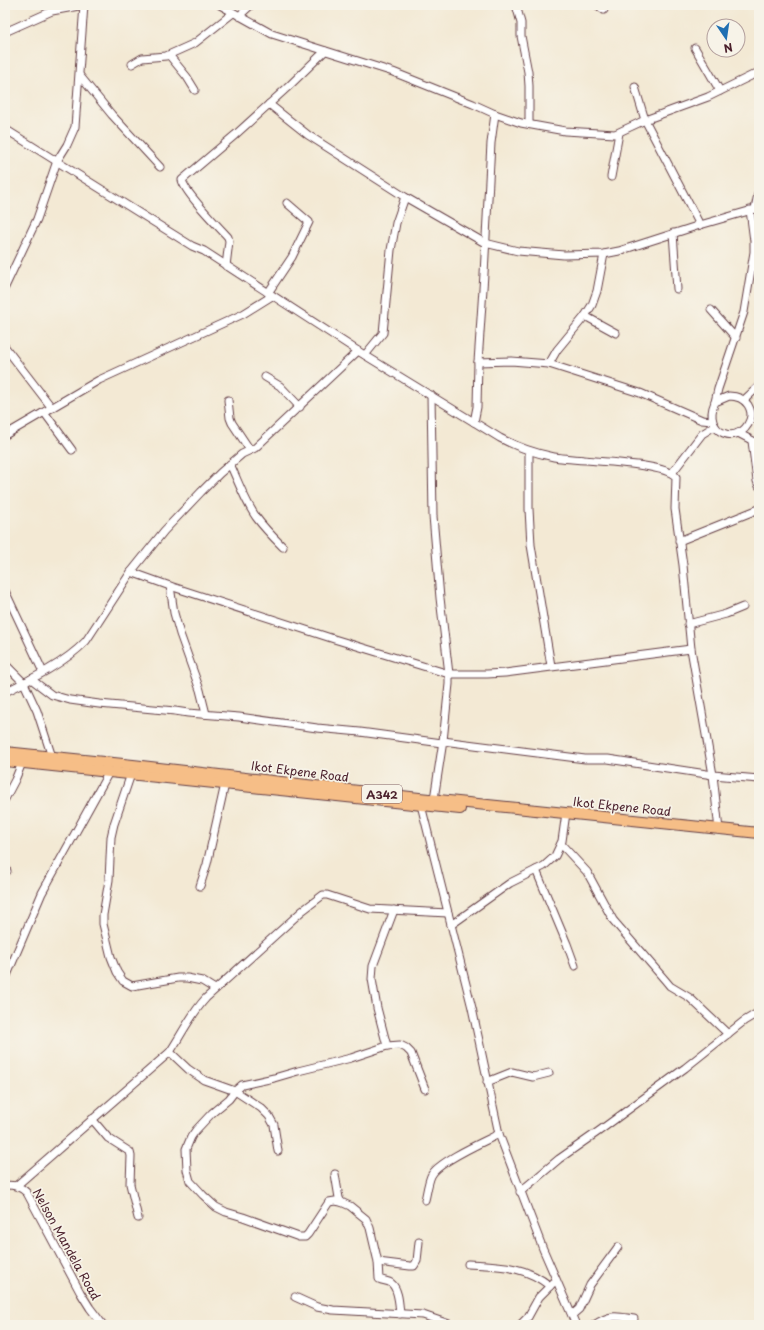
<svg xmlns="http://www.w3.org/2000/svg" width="764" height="1330" font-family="'Playpen Sans',sans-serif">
<rect width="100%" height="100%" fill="#f7f3e8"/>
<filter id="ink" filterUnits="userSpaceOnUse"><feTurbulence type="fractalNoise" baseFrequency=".025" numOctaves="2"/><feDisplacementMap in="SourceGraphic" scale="8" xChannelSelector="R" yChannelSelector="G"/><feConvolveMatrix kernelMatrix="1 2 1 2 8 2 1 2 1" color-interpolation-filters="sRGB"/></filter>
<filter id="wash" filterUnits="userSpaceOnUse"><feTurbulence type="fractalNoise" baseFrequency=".012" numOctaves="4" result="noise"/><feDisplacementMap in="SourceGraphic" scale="16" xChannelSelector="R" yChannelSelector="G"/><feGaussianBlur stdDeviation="0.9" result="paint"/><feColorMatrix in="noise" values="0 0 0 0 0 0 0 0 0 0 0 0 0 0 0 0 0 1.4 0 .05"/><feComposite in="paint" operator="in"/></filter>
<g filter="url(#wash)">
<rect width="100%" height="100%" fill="#f3e9d4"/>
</g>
<g filter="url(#ink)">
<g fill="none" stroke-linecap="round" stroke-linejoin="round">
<defs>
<g id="minor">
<path d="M220,5l52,29 121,38 80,32 22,10 26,9 44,8 50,3 30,-14 63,-23 51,-25"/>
<path d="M516,5l5,18v13l7,36 1,14v38"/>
<path d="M597,5l7,5"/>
<path d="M239,16l12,-11"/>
<path d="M5,32l47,-21 32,-6 -9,122 -8,18 -10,16 -20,58 -32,68"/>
<path d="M695,48l25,43"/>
<path d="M169,55l18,22 8,13"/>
<path d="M132,64l10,-6 24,-2 29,-13 38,-30"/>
<path d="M80,76l32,39 48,52"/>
<path d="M635,87l10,33 55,105"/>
<path d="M269,104l39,31 97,62 80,46 33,8 46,4 40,-1 15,-3 81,-26 59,-17"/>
<path d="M5,129l187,117 12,5 154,100 142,87c17,9 34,15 54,19 22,4 111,5 122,20l-1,32 8,56 8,84 22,126 6,55"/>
<path d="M611,177l8,-44"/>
<path d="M755,209l4,-20"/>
<path d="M673,233l4,56"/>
<path d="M226,266l3,-25 -1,-4c-11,-12 -43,-44 -46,-57l53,-45 54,-49 36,-35"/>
<path d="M268,293l24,-36 17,-35 -22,-19"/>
<path d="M711,310l25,28"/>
<path d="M585,316l31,17"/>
<path d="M5,347l47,61"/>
<path d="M365,355l18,-22 8,-83 5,-27 9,-26"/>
<path d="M478,362l33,-1 38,3 91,29 62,27 10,1"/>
<path d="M549,364l8,-14 28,-34 7,-11 5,-14 7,-37"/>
<path d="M265,377l15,9 20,21"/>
<path d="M431,395l2,121 7,82 9,76v10l-6,57 -9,58"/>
<path d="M729,396c8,0 15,3 19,9 3,5 4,10 2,15 -10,27 -49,14 -35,-18z"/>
<path d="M228,400l2,18 2,5 18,27"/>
<path d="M744,400l15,-14"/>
<path d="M715,402l3,-13 26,-77 10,-60v-11l-4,-31"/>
<path d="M44,412l28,38"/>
<path d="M474,422l3,-15 1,-45 6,-88 7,-131 4,-29"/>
<path d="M738,433l21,11"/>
<path d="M5,435l94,-55 144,-66 29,-18"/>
<path d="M752,441l5,40 2,5"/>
<path d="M529,451v58l2,36 20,121"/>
<path d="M230,464c8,17 15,37 26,53 8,11 17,20 27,30"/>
<path d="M672,473l30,-39 13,-8"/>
<path d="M679,541l80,-32"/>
<path d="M131,572l39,14 164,53 115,35h38l18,-1 186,-24"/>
<path d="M170,586l4,27 6,21 20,56 6,24"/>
<path d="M5,591l38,81"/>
<path d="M688,624l38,-10 17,-7"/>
<path d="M5,664l19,19 13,28 15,46"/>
<path d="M31,679l21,16 18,5 29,4 76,7 13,2 51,4 78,11 43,4 82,11"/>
<path d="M5,692c27,-13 60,-29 81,-51l45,-69 33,-41 37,-39 19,-19 22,-19 13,-6 103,-97"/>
<path d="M443,741l142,18h23l105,16 46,4"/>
<path d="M131,774l-17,50 -3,13 -2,43 -6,35v9l8,33 6,15 6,9 9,5 46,-8h9l15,3 13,8"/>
<path d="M5,799l10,-19 7,-17"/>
<path d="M421,805l51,203 27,126 44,115 33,76"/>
<path d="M561,844l26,28 26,48 52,60 5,6 20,12 38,36"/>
<path d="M5,866l2,5"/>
<path d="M536,870l31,74 8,22"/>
<path d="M200,886l7,-22 18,-80"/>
<path d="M451,925l59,-42 34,-17 11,-10 7,-15 4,-28"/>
<path d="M5,980l37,-87 67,-121"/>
<path d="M387,1046l-10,-38 -5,-29 1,-13 21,-56"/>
<path d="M170,1052l18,17 16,11 31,11 26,17 8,8 5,9 4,26"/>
<path d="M487,1082l25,-10 21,5 16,-4"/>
<path d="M92,1119l16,19 22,14 1,4 -1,28 8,34"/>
<path d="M335,1174l4,24 2,4 9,4 16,13 4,9 8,34 1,17c4,2 9,2 12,4 8,6 8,22 9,31"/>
<path d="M5,1185c10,0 15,1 22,8l53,99 10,16 13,17"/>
<path d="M16,1186l154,-134c12,-18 21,-38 36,-54l96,-87 21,-16h4l43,14 78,4"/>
<path d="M520,1192l39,-33 40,-28 86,-63 59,-47 15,-9"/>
<path d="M425,1200c2,-8 3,-17 6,-24 6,-14 54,-35 68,-42"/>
<path d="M341,1202l-6,-1 -6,1 -21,32 -3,3h-6l-56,-20 -17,-5 -10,-5 -13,-12 -13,-14 -3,-11 -1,-21 5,-12 5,-7 16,-17 17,-14 6,-8 7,-6 32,-7 24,-7 53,-13 36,-12 13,-1 6,3 5,5 14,36"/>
<path d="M378,1262l32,4h4l3,-5 2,-19"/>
<path d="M468,1264c31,2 56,1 82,22"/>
<path d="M295,1297l22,10 16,3 90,5 29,10"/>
<path d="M572,1315l7,-6 11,-24 28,-38"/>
<path d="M520,1325l8,-8 11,-20 14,-14"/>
<path d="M594,1325c17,-11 21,-9 40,-6"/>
</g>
<g id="highway">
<path d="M5,752l128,13 286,33 340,35"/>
<path d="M5,761l455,48"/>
</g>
</defs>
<use href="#minor" stroke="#633d44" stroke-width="9"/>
<use href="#highway" stroke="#633d44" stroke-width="12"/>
<use href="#minor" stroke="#fff" stroke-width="7"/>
<use href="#highway" stroke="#f6be87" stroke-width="10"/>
</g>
</g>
<g text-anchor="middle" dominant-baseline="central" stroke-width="3.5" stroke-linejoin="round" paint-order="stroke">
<rect fill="#f7f3e8" stroke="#7e5f64" stroke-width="1" x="362" y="785" width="40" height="18" rx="3"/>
<g font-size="11" font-weight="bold" fill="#4a1f2b">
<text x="382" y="794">A342</text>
</g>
<g font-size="12" fill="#4a1f2b" stroke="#f7f3e8">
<text transform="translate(300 771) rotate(7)">Ikot Ekpene Road</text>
<text transform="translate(622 806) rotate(6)">Ikot Ekpene Road</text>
<text transform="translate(67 1244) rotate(61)">Nelson Mandela Road</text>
</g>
</g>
<rect width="764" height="1330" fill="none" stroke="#f7f3e8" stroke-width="20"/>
<g transform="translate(726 38) rotate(167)"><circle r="19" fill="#f7f3e8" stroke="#b29e9c"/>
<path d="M0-3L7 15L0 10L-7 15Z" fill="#1f6fb2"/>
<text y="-6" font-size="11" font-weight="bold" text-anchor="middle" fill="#4a1f2b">N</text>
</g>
</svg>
